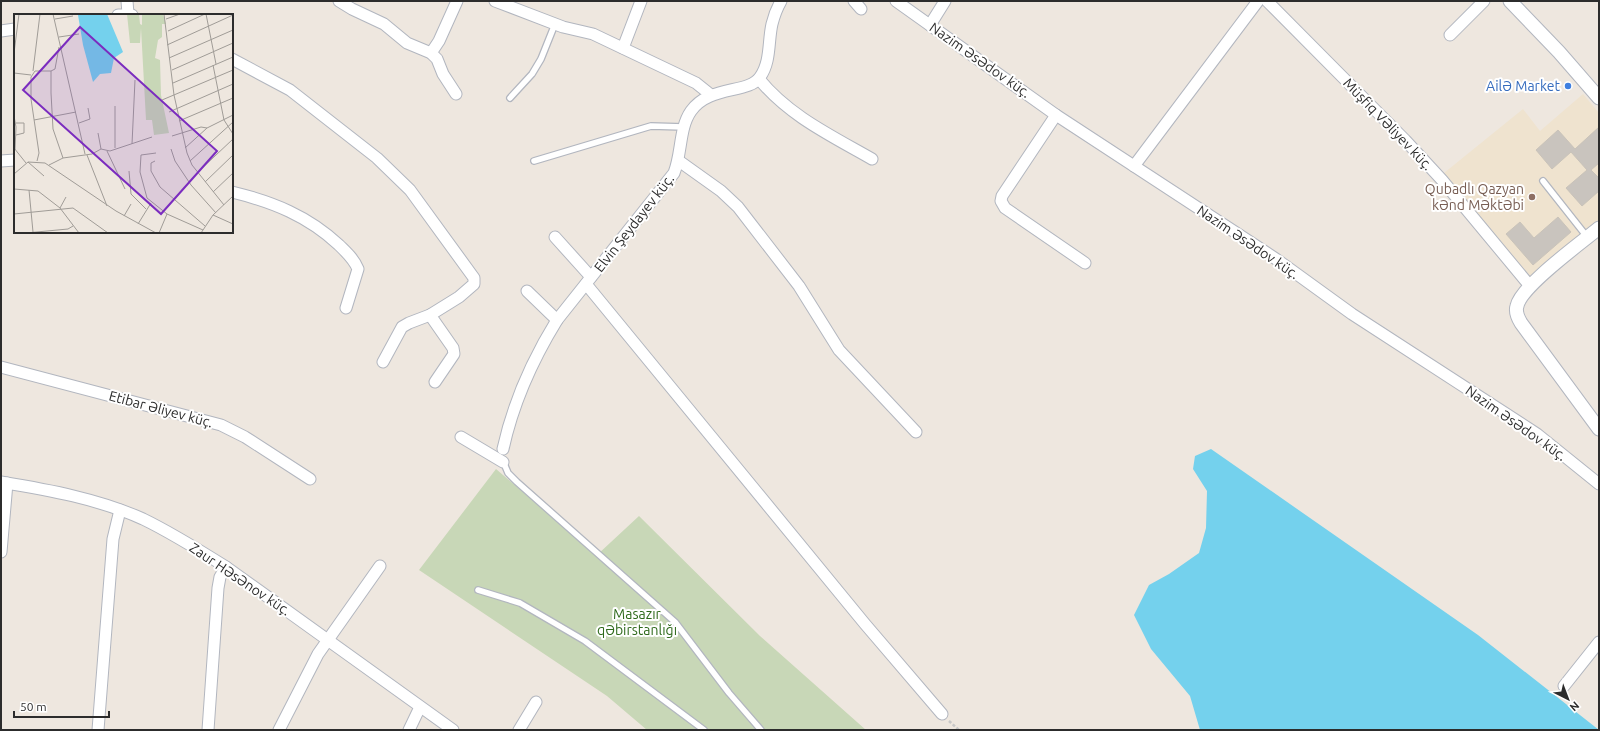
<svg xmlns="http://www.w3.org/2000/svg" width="1600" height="731" font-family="Ubuntu,sans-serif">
<rect width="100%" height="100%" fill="#eee7df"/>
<path fill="#efe3cf" d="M1583,94l16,19v109l-69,55 -86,-104 79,-64 17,22z"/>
<path fill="#c8d7b7" d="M496,469l101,86 42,-39 121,120 106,94h-219l-40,-34 -188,-126z"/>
<path fill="#74d1ed" d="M1211,449l267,186 121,95h-399l-10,-34 -39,-47 -17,-34 15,-30 20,-11 30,-21 7,-25 1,-37 -14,-22 2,-13z"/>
<g fill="#c9c4be" stroke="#c9c3b9">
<path d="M1599,127v36l-8,7 8,8v13l-17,15 -16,-18 21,-18 -16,-18 -19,17 -16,-19 22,-20 17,19z"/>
<path d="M1558,217l13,15 -38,33 -27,-31 14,-12 14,16z"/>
</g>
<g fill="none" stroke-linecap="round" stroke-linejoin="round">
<defs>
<g id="service">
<path d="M510,98l22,-24 9,-15 14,-35"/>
<path d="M534,161l117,-35 33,1"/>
<path d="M1543,181l45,57"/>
<path d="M503,461l5,12 9,9 158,140 54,71 32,37"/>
<path d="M478,590l42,13 65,38 119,89"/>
</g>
<g id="minor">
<path d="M127,1l1,13"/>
<path d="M339,1l13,8 32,15 23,19 24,10 6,6 6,15 13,20"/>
<path d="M495,1l68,26 30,7 103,49 15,12"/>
<path d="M854,1l7,8"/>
<path d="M896,1l160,114 220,144 76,55 185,120 62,50"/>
<path d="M1267,1l138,139 37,40 88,106"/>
<path d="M118,15h14"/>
<path d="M930,25l15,-24"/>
<path d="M1,31l14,-2"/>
<path d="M1450,35l34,-34"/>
<path d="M623,48l18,-47"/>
<path d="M431,53l8,-12 18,-40"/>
<path d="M232,59l58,31 87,68 33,32 64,88v6l-15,13 -29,18 -21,8 -7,4 -19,35"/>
<path d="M759,79c30,37 73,57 113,80"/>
<path d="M1056,115l-54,81 -1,5 4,7 80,55"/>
<path d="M1,161l14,-1"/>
<path d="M679,161l42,30 17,16 61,79 40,64 77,82"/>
<path d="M1134,166l124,-165"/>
<path d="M232,192c41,10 76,24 107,53 8,8 15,14 19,24l-12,39"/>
<path d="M555,237l36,40"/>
<path d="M586,284l279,340 77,90"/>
<path d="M527,291l30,29"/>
<path d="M430,315l23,33 1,6 -19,28"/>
<path d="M1,367l220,58 24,12 65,42"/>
<path d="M461,437l42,25"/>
<path d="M503,449c10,-46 30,-90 54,-129l117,-147c8,-20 5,-45 17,-62 18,-26 58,-17 69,-34 11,-15 8,-36 12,-53 2,-8 5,-16 9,-23"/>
<path d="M1,482c48,8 98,17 142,37 29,14 56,31 83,48l227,163"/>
<path d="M1,552l6,-69"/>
<path d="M1564,686l35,-44"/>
<path d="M98,730l15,-191 7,-29"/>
<path d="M208,730l10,-142 2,-11 6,-10"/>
<path d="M279,730l39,-76 62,-88"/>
<path d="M409,730l11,-23"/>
<path d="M519,730l17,-28"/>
</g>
<g id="tertiary">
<path d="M1510,1l49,51 40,46"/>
<path d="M1599,228c-18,15 -78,58 -82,78 -2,6 1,12 4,17l78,106"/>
</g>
</defs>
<use href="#service" stroke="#b2b6bf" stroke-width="8"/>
<use href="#minor" stroke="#b2b6bf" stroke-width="13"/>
<use href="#tertiary" stroke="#b2b6bf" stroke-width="15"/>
<path stroke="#c8c8c8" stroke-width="2.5" stroke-dasharray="3 2" stroke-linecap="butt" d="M949,721l10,9"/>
<use href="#service" stroke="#fff" stroke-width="5.5"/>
<use href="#minor" stroke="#fff" stroke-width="11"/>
<use href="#tertiary" stroke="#fff" stroke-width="13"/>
</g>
<circle fill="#3f7fe0" stroke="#fff" stroke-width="1.5" cx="1568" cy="86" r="4"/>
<circle fill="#8d6e63" stroke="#fff" stroke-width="1.5" cx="1532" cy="197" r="4"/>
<g text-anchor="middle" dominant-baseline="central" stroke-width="4" stroke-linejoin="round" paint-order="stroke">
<g font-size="14" fill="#2c2c2c" stroke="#fff">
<text transform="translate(980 60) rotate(35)">Nazim Əsədov küç.</text>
<text transform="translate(1388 124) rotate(46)">Müşfiq Vəliyev küç.</text>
<text transform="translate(634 223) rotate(-52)">Elvin Şeydayev küç.</text>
<text transform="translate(1248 242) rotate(34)">Nazim Əsədov küç.</text>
<text transform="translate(161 409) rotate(15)">Etibar Əliyev küç.</text>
<text transform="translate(1516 423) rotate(35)">Nazim Əsədov küç.</text>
<text transform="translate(240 579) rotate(34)">Zaur Həsənov küç.</text>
</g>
<g font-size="14" fill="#366cbe" stroke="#fff" text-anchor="end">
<text x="1560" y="86">Ailə Market</text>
</g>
<g font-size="14" fill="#785e54" stroke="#fff" text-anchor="end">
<text x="1524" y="189">Qubadlı Qazyan<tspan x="1524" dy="16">kənd Məktəbi</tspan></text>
</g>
<g font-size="14" fill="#2f6a1c" stroke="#fff">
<text x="637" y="614">Masazır<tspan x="637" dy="16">qəbirstanlığı</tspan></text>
</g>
</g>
<g transform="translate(14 14)">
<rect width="219" height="219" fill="#eee7df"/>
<path d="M113,0h12l1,10 2,1v-11h21l3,10h-4v13l-4,3 -3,18 5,2 1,35 8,38 -15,2 -2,-15h-6l-5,-92 -1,15h-10z" fill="#c8d7b7"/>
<path d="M93,0l16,38 -9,6 -3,15 -11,1 -7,8 -10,-37 -5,-30z" fill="#74d1ed"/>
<path fill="none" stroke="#a09c97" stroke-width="1" d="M39,0l32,140M150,0l10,81 13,58 5,12 32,40M192,0l10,50M41,5l18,-3M152,5l14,-5M154,17l37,-17M45,23l20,-3M153,31l66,-30M45,33l-4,22 -4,2v22l2,36 10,29M0,39l5,-39M155,44l64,-28M199,51l11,55 9,14M158,56l61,-27M19,57l7,-57M0,59l17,2M159,69l60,-26M148,86l71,-30M155,98l64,-28M0,102l2,11 -1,23M20,106l42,-8M165,107l54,-23M2,109h8v10l-8,2M65,109l11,-4 -2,-11M84,119l3,16M158,122l29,-9 6,1M118,130l3,-64M0,134l12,15M101,134v-42M171,134l22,-20 26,-13M157,135l4,12 16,24 25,28M93,137l18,38M142,139l-15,2 -1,17 7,26 20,16 36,16M73,141l20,51M23,147l2,-8 -8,-54v-22l4,-6h16M141,147l-4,2v8l9,16 45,39M176,147l43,-39M14,148l16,14M35,151l14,-7 29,-4 9,-5 9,2 42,-14M115,157l2,23 15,15M184,158l35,-33M0,160l14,-12 17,1 71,48 40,22M191,168l28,-27M0,175l24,2 22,17 19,25M15,176l4,42M199,178l20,-19M46,194l6,-11M0,200l59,-6 35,25M199,201l20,9M110,202l7,-12M124,210l13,-21M12,219l42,-4 5,-3M145,219l8,-19M187,219l12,-18 20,-19"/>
<path fill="#7b2cbf" fill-opacity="0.15" stroke="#7b2cbf" stroke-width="2" d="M66,13l137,124 -56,63 -138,-124z"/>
<rect width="219" height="219" fill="none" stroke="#2c2c2c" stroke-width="2"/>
</g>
<rect width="1600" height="731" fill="none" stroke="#2c2c2c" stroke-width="4"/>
<g transform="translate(1568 699) rotate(138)" stroke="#ffffff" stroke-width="3" paint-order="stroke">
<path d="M0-3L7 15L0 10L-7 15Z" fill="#2c2c2c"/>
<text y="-6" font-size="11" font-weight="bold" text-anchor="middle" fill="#2c2c2c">N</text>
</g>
<path d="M14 711v6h95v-6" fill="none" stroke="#2c2c2c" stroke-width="2"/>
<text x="20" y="711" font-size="12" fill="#2c2c2c" stroke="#ffffff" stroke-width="3" paint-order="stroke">50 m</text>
</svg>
